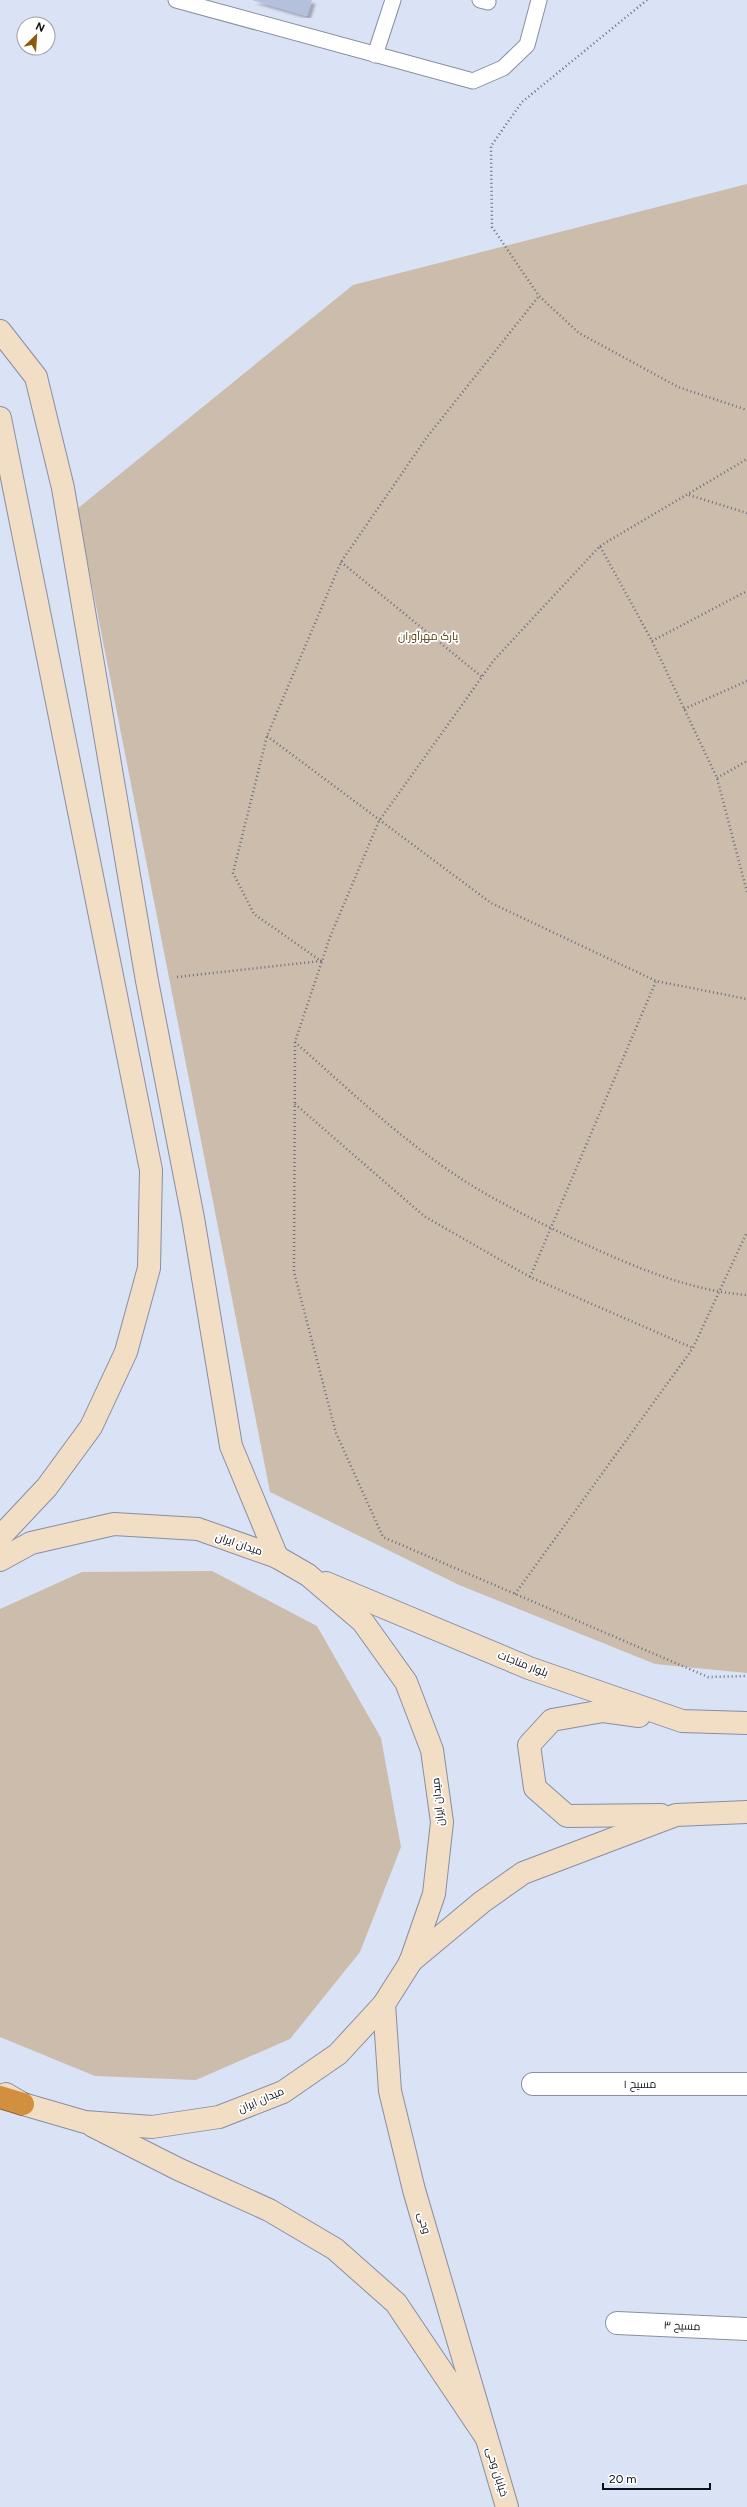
<svg xmlns="http://www.w3.org/2000/svg" width="747" height="2507" font-family="Figtree,Cairo,sans-serif">
<defs>
<filter id="shadow"><feDropShadow dx="3.5" dy="3.5" stdDeviation="1" flood-color="#0004"/></filter>
</defs>
<rect width="100%" height="100%" fill="#dae2f5"/>
<g fill="#cbbcac">
<path d="M747,184v1489l-92,-9 -196,-79 -189,-93 -193,-983 276,-224z"/>
<path d="M212,1571l105,55 64,112 20,109 -41,105 -70,87 -94,41 -101,-4 -95,-39v-428l82,-37z"/>
</g>
<path fill="#b4c0dc" filter="url(#shadow)" d="M252,0h60l-5,16z"/>
<g fill="none" stroke-linecap="round" stroke-linejoin="round">
<defs>
<g id="lane">
<path d="M176,0l297,81 30,-13 24,-23 12,-45"/>
<path d="M480,0l8,2"/>
<path d="M375,55l18,-55"/>
</g>
<g id="street">
<path d="M533,2084h214"/>
<path d="M617,2323l130,6"/>
</g>
<g id="secondary">
<path d="M0,331l36,46 27,111 84,493 46,237 38,228 46,111"/>
<path d="M0,418l151,752 -2,98 -23,84 -35,75 -44,60 -47,50"/>
<path d="M0,1560l31,-17 83,-19 84,5 79,28 31,18 55,47 43,60 26,68 10,72 -8,72 -24,69 -26,41 -46,50 -55,38 -64,25 -67,10 -67,-5 -62,-18 -17,-10"/>
<path d="M326,1583l203,85 153,53 65,2"/>
<path d="M639,1716l-36,-5 -51,9 -23,25 6,43 32,28 94,-1"/>
<path d="M410,1962l72,-60 41,-29 153,-58 71,-3"/>
<path d="M384,2004l6,87 24,99 93,317"/>
<path d="M93,2126l85,43 91,41 66,39 61,54 90,134"/>
</g>
<path id="highway" d="M0,2097l23,7"/>
</defs>
<use href="#lane" stroke="#888fa1" stroke-width="17"/>
<use href="#street" stroke="#888fa1" stroke-width="24"/>
<use href="#secondary" stroke="#888fa1" stroke-width="24"/>
<use href="#highway" stroke="#8d6331" stroke-width="24"/>
<g stroke="#6b707c" stroke-width="2.5" stroke-dasharray="1 3" stroke-linecap="butt">
<path d="M647,0l-125,102 -31,44 1,81 47,69 40,37 99,54 69,23"/>
<path d="M689,495l58,18"/>
<path d="M600,546l147,-87"/>
<path d="M341,562l141,115"/>
<path d="M652,641l95,-50"/>
<path d="M684,709l63,-28"/>
<path d="M267,736l224,167 165,78 91,18"/>
<path d="M717,778l30,-17"/>
<path d="M747,892l-30,-114 -65,-137 -52,-95 -106,114 -115,161 -49,116 -35,105 -1,230 42,161 47,104 325,140 39,-1"/>
<path d="M177,977l144,-16 -67,-47 -21,-41 34,-137 74,-174 86,-125 112,-141"/>
<path d="M295,1042c56,50 112,103 176,143 41,25 85,46 129,66 47,21 95,40 147,44"/>
<path d="M295,1104l129,112 106,61 163,71"/>
<path d="M530,1277l126,-296"/>
<path d="M515,1594l178,-246 54,-116"/>
</g>
<use href="#lane" stroke="#fff" stroke-width="15"/>
<use href="#street" stroke="#fff" stroke-width="22"/>
<use href="#secondary" stroke="#f2ddc5" stroke-width="22"/>
<use href="#highway" stroke="#d28f3f" stroke-width="22"/>
</g>
<g text-anchor="middle" dominant-baseline="central" stroke-width="3.5" stroke-linejoin="round" paint-order="stroke">
<g font-size="11" fill="#58370d" stroke="#fff">
<text x="428" y="636">پارک مهرآوران</text>
</g>
<g font-size="11" fill="#0d1016" stroke="#fff">
<text transform="translate(239 1544) rotate(19)">میدان ایران</text>
<text transform="translate(523 1664) rotate(21)">بلوار مناجات</text>
<text transform="translate(438 1802) rotate(-96)">میدان ایران</text>
<text x="640" y="2084">مسیح ۱</text>
<text transform="translate(261 2100) rotate(-23)">میدان ایران</text>
<text transform="translate(424 2223) rotate(74)">وحی</text>
<text transform="translate(682 2326) rotate(2)">مسیح ۳</text>
<text transform="translate(497 2472) rotate(73)">خیابان وحی</text>
</g>
</g>
<g transform="translate(36 36) rotate(25)"><circle r="19" fill="#ffffff" stroke="#9e9fa2"/>
<path d="M0-3L7 15L0 10L-7 15Z" fill="#8f590d"/>
<text y="-6" font-size="11" font-weight="bold" text-anchor="middle" fill="#0d1016">N</text>
</g>
<path d="M603 2483v6h107v-6" fill="none" stroke="#0d1016" stroke-width="2"/>
<text x="609" y="2483" font-size="12" fill="#0d1016" stroke="#ffffff" stroke-width="3" paint-order="stroke">20 m</text>
</svg>
